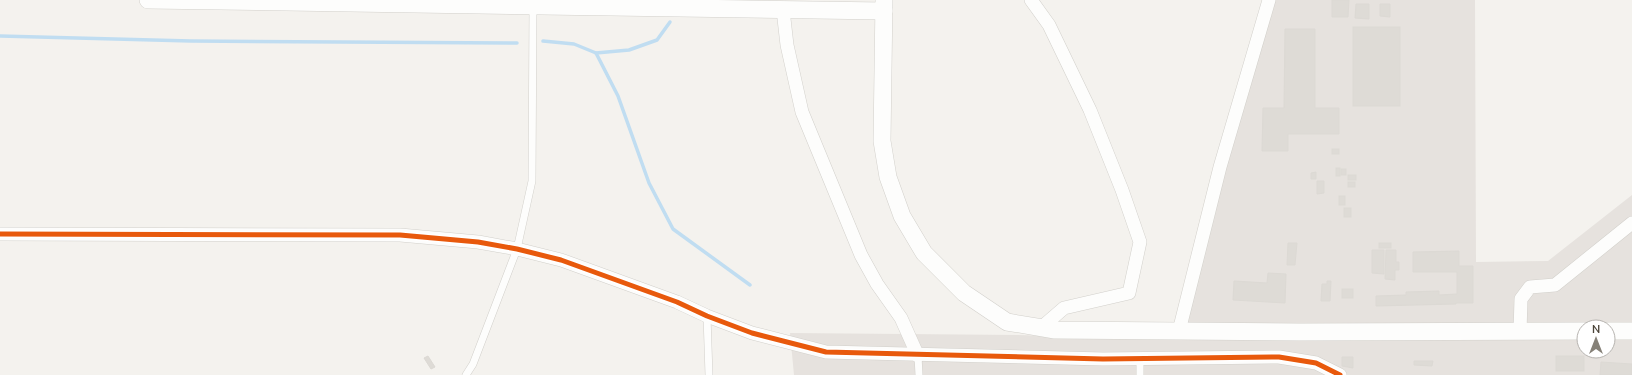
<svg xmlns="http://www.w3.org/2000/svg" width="1632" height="375" font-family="'Nunito Sans',sans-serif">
<rect width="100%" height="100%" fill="#f4f2ee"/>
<path fill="#e6e2de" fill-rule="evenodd" d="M1270,0h205l1,262 72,-1 84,-66v180h-838l-4,-42 228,2 164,5 6,-63zM1584,327h24v24h-24z"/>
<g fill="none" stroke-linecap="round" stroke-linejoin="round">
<g stroke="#c0ddf1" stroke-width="3.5">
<path d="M0,36l191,5 326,2"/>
<path d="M543,41l31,3 22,9 22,43 31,87 24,46 77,56"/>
<path d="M596,53l33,-3 28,-10 13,-18"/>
</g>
</g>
<g fill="#dedbd6" stroke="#dcd9d4">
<path d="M1332,0h17l-1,17h-16z"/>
<path d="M1356,4h13v15l-14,-1z"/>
<path d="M1380,4h10v13l-10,-1z"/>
<rect x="1353" y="27" width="47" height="79"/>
<path d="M1285,29h30v79h24v26h-51v17h-26l1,-43h21z"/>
<rect x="1332" y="149" width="7" height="5"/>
<rect x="1336" y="168" width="4" height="8"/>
<rect x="1341" y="169" width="5" height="6"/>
<path d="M1316,172v7h-5v-6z"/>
<rect x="1348" y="175" width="8" height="5"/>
<path d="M1317,181h7v12l-7,1z"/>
<rect x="1348" y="182" width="7" height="5"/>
<rect x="1339" y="196" width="6" height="9"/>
<rect x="1344" y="208" width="7" height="9"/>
<path d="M1288,243h9l-2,22h-8z"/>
<rect x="1379" y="243" width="12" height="5"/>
<path d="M1372,250h12v24l-12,-1z"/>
<path d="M1386,250h10v12h3v8h-4v10l-10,-1z"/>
<path d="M1459,251v15h14v37h-17v1l-80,2v-10l30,-1v-3l33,-1v4l18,-1v-22h-44v-20z"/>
<path d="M1268,273l18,1 -1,29 -52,-3 1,-19 33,2z"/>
<path d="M1327,281h4l-1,20h-9l1,-17h5z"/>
<rect x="1342" y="289" width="11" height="9"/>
<path d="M428,356l7,11 -4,2 -7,-11z"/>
<rect x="1556" y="356" width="28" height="15"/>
<path d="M1342,357h11v11l-11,-2z"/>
<path d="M1414,361h19l-1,5 -18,-1z"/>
<path d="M1601,362l31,2v11h-32z"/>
</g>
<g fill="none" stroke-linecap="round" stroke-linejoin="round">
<defs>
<g id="service">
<path d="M707,316l2,59"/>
<path d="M918,356l1,19"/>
<path d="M466,375l7,-11 44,-115 15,-68 1,-175"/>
<path d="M1140,375v-16"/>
</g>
<g id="minor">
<path d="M1031,0l18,25 41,85 32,80 18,52 -11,51 -65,15 -22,19"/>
<path d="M783,10l4,35 15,67 59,143 16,29 24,34 17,38"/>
<path d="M0,234l400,1 78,7 39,7 44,11 116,42 30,14 45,17 74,19 277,7 176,-2 37,6 24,12"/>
<path d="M1179,331l41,-164 49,-167"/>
<path d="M1520,332l1,-33 9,-12 25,-2 77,-62"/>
</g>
<g id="tertiary">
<path d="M148,0l736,11"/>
<path d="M884,0l-2,141 6,36 14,39 22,37 40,40 43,29 48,8 244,2 285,-1"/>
<path d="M1608,331h24"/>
</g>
</defs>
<use href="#service" stroke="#d2d0cb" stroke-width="8"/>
<use href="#minor" stroke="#d2d0cb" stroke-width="14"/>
<use href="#tertiary" stroke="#d2d0cb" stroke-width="18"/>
<use href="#service" stroke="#fdfdfc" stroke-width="7"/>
<use href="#minor" stroke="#fdfdfc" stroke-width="13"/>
<use href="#tertiary" stroke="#fdfdfc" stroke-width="17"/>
<defs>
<path id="cycleway" d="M0,234l400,1 78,7 39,7 44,11 116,42 30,14 45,17 74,19 277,7 176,-2 37,6 24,12"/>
</defs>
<use href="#cycleway" stroke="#fff" stroke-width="8"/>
<use href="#cycleway" stroke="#e8590c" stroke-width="5"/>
</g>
<g transform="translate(1596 339)"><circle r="19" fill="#ffffff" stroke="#b7b4b0"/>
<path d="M0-3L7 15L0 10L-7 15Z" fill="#868178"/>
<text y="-6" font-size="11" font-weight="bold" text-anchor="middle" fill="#4b4439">N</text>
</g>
</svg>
